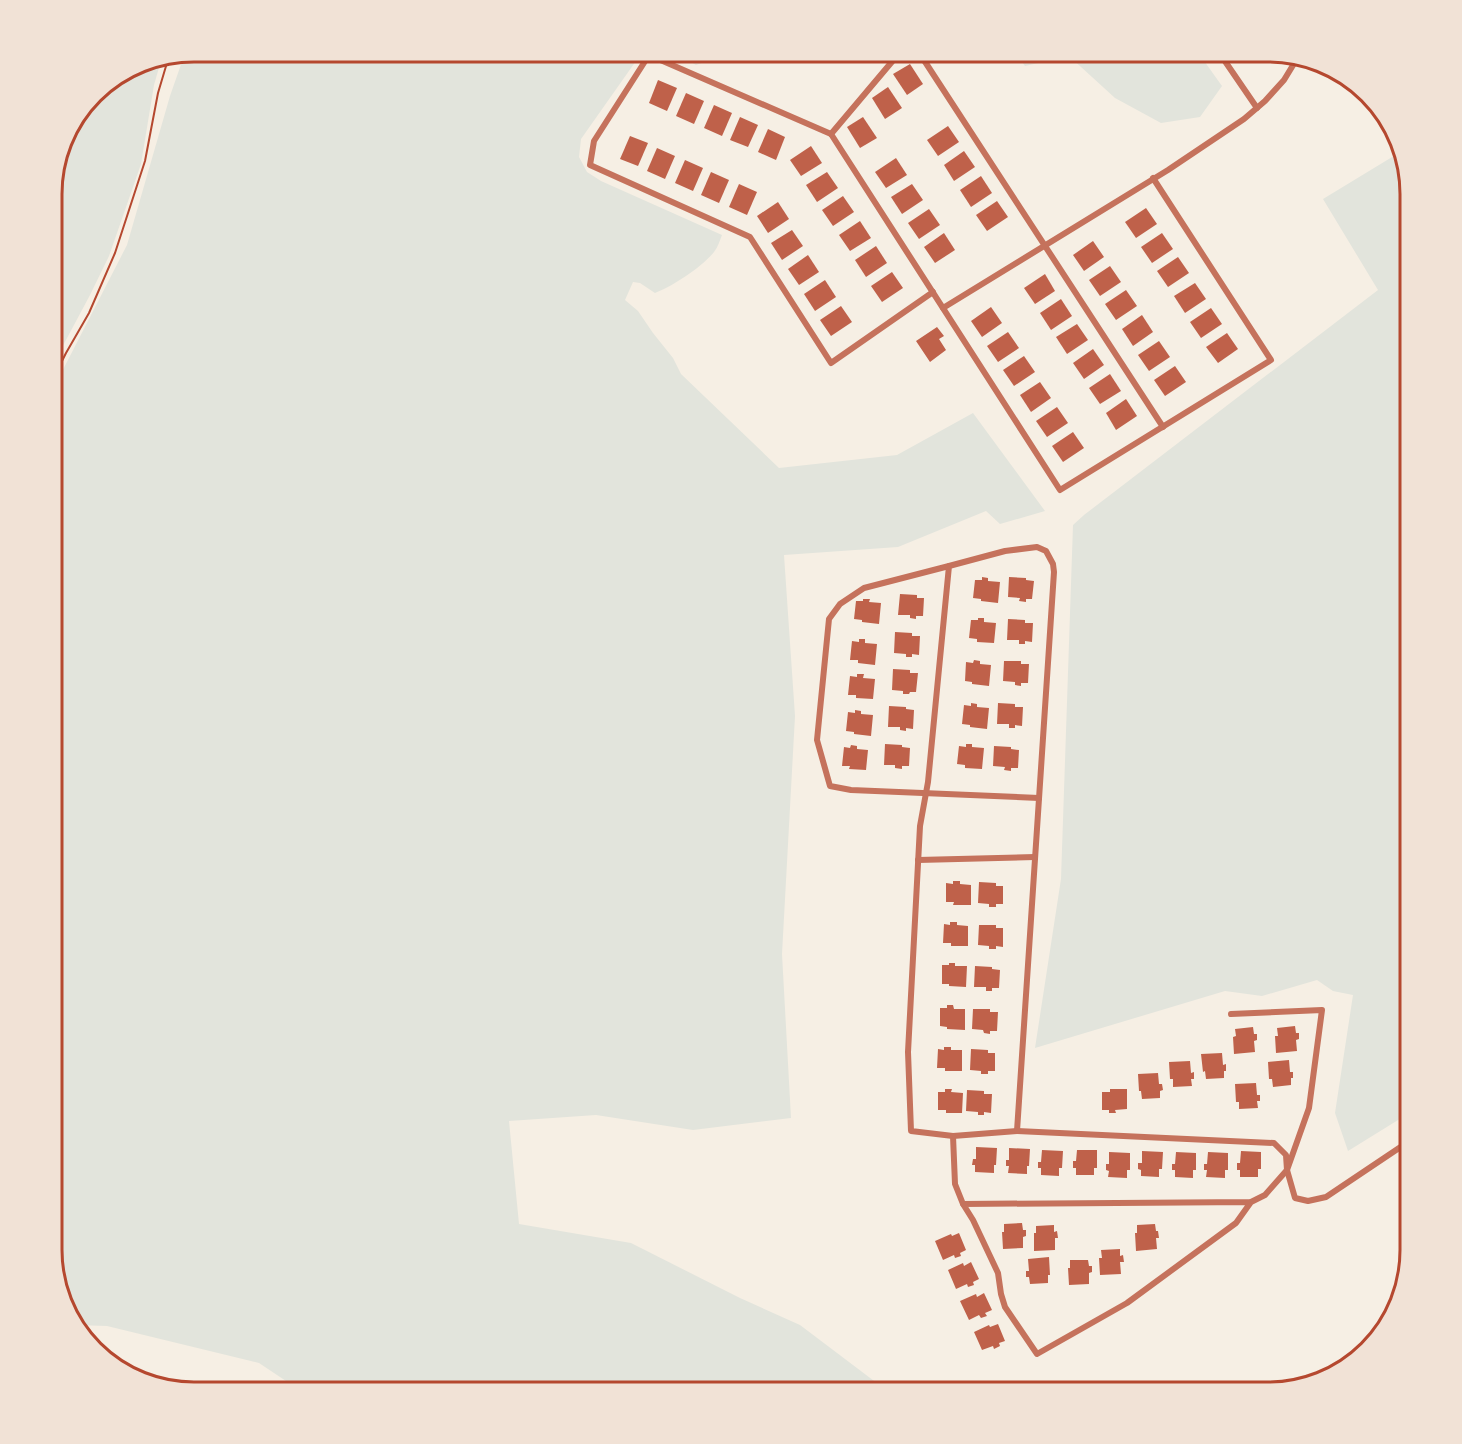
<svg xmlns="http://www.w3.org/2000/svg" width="1462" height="1444" font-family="Cabin,sans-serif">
<rect width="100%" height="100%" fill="#f6efe4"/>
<g fill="#e2e4dc">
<path d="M194,51h449l-62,88 -2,18 8,15 14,9 121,54c-2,5 -4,12 -8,17 -12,15 -41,34 -59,41l-15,-10 -7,-1 -8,18 13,11 15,22 20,25 8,16 98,94 118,-13 76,-42 72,98 -45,13 -14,-13 -88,36 -114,8 11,161 -13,238 9,164 -98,12 -97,-15 -87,6 10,103 112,19 109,55 60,27 90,68h-586l-45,-30 -152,-37 -32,-1 -13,-20 -11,-54v-858l76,-148 43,-149 15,-43z"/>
<path d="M671,51h43l-7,10 -11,4z"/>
<path d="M1014,51h183l25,35 -22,31 -39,6 -46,-25 -46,-42 -44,10z"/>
<path d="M162,57l-8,28 -13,79 -32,92 -19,39 -39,73v-184l15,-53 33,-44 40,-25z"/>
<path d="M1402,151l9,42v919l-63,39 -13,-38 18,-118 -20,-4 -16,-11 -55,16 -37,-5 -190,57 26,-169 12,-354 11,-10 294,-225 -55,-91z"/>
</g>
<g fill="#bf614a">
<path d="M910,64l13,20 -16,11 -14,-21z"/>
<path d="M658,80l19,8 -10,23 -18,-8z"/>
<path d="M888,87l14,21 -17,11 -13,-21z"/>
<path d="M686,93l18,8 -10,23 -18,-8z"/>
<path d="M714,105l18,8 -10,23 -18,-8z"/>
<path d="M740,117l18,8 -10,22 -18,-7z"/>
<path d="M863,117l14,21 -17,10 -13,-21z"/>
<path d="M948,126l11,16 -21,14 -11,-16z"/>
<path d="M768,129l17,8 -9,23 -18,-8z"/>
<path d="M630,136l18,7 -10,23 -18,-7z"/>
<path d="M811,146l11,17 -21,13 -11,-16z"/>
<path d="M657,148l18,8 -10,23 -18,-8z"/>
<path d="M964,151l11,16 -21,14 -10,-16z"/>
<path d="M896,158l11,17 -21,13 -11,-16z"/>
<path d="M685,160l18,8 -10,23 -18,-8z"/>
<path d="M711,172l18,8 -10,23 -18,-8z"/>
<path d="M827,172l11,16 -21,14 -11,-17z"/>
<path d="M981,176l11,17 -21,14 -11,-17z"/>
<path d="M739,184l18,8 -10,23 -18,-8z"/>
<path d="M912,184l11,16 -21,14 -11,-17z"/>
<path d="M843,196l11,16 -21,14 -11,-16z"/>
<path d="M997,201l11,16 -21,14 -11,-16z"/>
<path d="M778,202l11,17 -21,14 -11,-17z"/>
<path d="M1146,208l11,16 -21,14 -11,-16z"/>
<path d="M929,209l11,16 -21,14 -11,-16z"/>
<path d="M860,221l11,17 -21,13 -11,-16z"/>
<path d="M792,230l11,16 -21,14 -11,-17z"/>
<path d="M944,233l11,17 -20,13 -11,-16z"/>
<path d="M1162,233l11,16 -21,14 -11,-16z"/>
<path d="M1093,241l11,16 -20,14 -11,-16z"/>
<path d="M876,246l11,17 -21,14 -11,-17z"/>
<path d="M808,255l11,17 -20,13 -11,-16z"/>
<path d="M1178,257l11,16 -21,14 -11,-16z"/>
<path d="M1110,266l11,16 -21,14 -11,-16z"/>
<path d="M892,272l11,16 -21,14 -11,-16z"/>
<path d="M1045,274l10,17 -20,13 -11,-16z"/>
<path d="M825,280l11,17 -21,14 -11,-17z"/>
<path d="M1195,283l11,16 -21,14 -11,-17z"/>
<path d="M1126,290l11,16 -21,14 -11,-16z"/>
<path d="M1061,299l11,17 -21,14 -11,-17z"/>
<path d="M841,306l11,16 -21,14 -11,-16z"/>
<path d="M991,307l11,16 -20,14 -11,-16z"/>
<path d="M1211,308l11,16 -21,14 -11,-16z"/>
<path d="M1142,315l11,17 -20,14 -11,-17z"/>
<path d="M1077,324l11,16 -21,14 -11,-17z"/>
<path d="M937,327l7,9 -5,3 7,11 -16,12 -14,-21z"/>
<path d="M1008,332l11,16 -21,14 -11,-16z"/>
<path d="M1227,333l11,16 -20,14 -12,-16z"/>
<path d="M1159,341l11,16 -21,14 -11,-16z"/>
<path d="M1093,349l11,16 -20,14 -11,-16z"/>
<path d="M1024,356l11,16 -21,14 -11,-16z"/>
<path d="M1175,366l11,16 -21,14 -11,-16z"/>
<path d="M1110,374l11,17 -21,13 -11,-16z"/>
<path d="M1040,382l11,16 -20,14 -11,-17z"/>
<path d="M1126,399l11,17 -21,14 -10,-17z"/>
<path d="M1057,407l11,16 -21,14 -11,-16z"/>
<path d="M1073,432l11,16 -21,14 -11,-16z"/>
<path d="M982,577l6,1v3l12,1 -2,21 -17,-2v-2l-8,-1 2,-18h7z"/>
<path d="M1009,577l17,1v2l8,1 -2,18h-6v3l-7,-1 1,-3 -12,-1z"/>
<path d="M900,594l17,1v3h7l-1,18h-7v3l-6,-1v-3h-12z"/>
<path d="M863,599h7l-1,3 12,1 -2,21 -17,-2v-2l-8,-1 2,-18h7z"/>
<path d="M978,618h6v4l12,1 -2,20 -17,-1v-3l-8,-1 2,-18h7z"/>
<path d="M1008,619l17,1v3h8l-1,19 -7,-1v3h-6v-4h-12z"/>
<path d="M895,632l17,1v3h8l-1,19 -7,-1v3h-6v-3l-12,-1z"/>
<path d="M859,639h6v4l12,1 -2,21 -17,-2v-3h-8l2,-19 7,1z"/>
<path d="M974,660l6,1v3l11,1 -2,21 -17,-2v-2l-7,-1 1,-19 7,1z"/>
<path d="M1004,661h17v3h8l-1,19h-7v3l-6,-1v-3l-12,-1z"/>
<path d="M893,669l17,1v3h8l-2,19h-6l-1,2h-6v-3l-11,-1z"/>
<path d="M857,674h7l-1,4 12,1 -2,20 -17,-1v-3h-8l2,-19 7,1z"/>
<path d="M971,703l6,1v3l12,1 -2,21 -17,-2v-2l-8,-1 2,-19 7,1z"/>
<path d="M998,703l17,1v3h8l-1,19 -7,-1v3h-6v-4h-12z"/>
<path d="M889,706l17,1v2l8,1 -1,19 -7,-1v3l-6,-1v-3h-12z"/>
<path d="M855,710l6,1v3l12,1 -2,21 -17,-2v-2l-8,-1 2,-19 7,1z"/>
<path d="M885,744l17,1v2l8,1 -1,18h-7v3l-7,-1v-3h-11z"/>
<path d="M966,744h6v3l12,1 -2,21 -17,-1v-3l-8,-1 2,-18 7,1z"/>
<path d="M851,745l6,1v3l11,1 -2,20 -17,-1 1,-3h-8l2,-19 6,1z"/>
<path d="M994,746l17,1v2l8,1 -1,18h-7v3l-7,-1 1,-3 -12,-1z"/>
<path d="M953,881h7v3l11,1v20h-18l1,-3h-8v-19l7,1z"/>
<path d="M979,882l17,1v3h7v18h-7v3h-7v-3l-11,-1z"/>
<path d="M950,922h7v3l11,1v20h-17v-3h-8l1,-19 6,1z"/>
<path d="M979,925h17v3h7v19l-7,-1v3h-7v-3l-11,-1z"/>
<path d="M949,963h6v3h12l-1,21 -17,-1v-2h-7v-19h7z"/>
<path d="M975,966l17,1v2l8,1 -1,18h-7v3h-6v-4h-12z"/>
<path d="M947,1005h6l1,4h11v21l-18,-1v-2l-7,-1v-18h7z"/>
<path d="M973,1009h17v3h8l-1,19h-7v3l-6,-1 -1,-3 -11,-1z"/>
<path d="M1295,1026l1,7h3v6l-3,1 1,11 -21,2 -1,-17h3l-1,-8z"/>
<path d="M1253,1027l1,7h3v6l-3,1 1,11 -21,2 -1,-17 3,-1 -1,-7z"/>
<path d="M944,1047h7v3h11v21h-17v-3h-8l1,-19 6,1z"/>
<path d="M971,1049l17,1v3h7v18h-7v3h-7v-3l-11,-1z"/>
<path d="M1222,1053l1,12 3,-1v7h-2v7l-18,1 -1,-8 -2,1 -2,-18z"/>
<path d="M1289,1060l1,12h3v6h-2v7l-18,2 -1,-8h-3l-1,-17z"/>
<path d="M1190,1061l1,12 3,-1v7h-3l1,7 -19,1v-8h-3l-1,-17z"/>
<path d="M1158,1073l1,11h3l1,6 -3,1v7l-18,1 -1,-8h-2l-1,-17z"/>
<path d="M1256,1083l1,12h3v6h-3l1,7 -19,1v-7h-3l-1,-18z"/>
<path d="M945,1089h7l-1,3 12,1 -1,20h-16v-3h-8v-18h7z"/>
<path d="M1110,1089h17v20l-12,1 1,3h-7v-3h-7v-18h8z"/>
<path d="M967,1090l17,1v3h8l-1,19 -7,-1v3h-6v-3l-12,-1z"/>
<path d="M976,1147l21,1 -1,17h-2v8l-19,-1v-7h-3l1,-6h3z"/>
<path d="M1009,1148l21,1 -1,17h-2v8l-19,-1 1,-7h-3v-6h3z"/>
<path d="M1042,1150l21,1 -1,17h-3v8l-18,-1v-7h-3v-6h3z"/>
<path d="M1077,1150h20v18h-3v7h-18v-7h-3v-7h3z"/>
<path d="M1142,1151l21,1 -1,17h-3v8l-18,-1v-6l-3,-1v-6h4z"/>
<path d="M1241,1151l20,1v17h-3v8h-18v-7h-3v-7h3z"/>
<path d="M1109,1152l21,1v17h-3v8l-19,-1 1,-6 -3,-1v-6h3z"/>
<path d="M1176,1152l20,1v17h-3v8l-18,-1v-7h-3v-6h3z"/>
<path d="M1208,1152l20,1v17h-3v8l-19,-1 1,-7h-3v-6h3z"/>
<path d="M1022,1223l1,7h3v6l-3,1v11l-20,1 -1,-17h2v-8z"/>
<path d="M1155,1224l1,7h2l1,7h-3l1,11 -21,2 -1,-18h2v-8z"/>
<path d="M1054,1225v7l3,-1 1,7h-3v12l-21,1v-18h2v-7z"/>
<path d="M959,1233l7,17 -6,3 1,3 -6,2 -1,-3 -11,5 -8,-19 16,-7 1,2z"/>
<path d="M1120,1249v7l3,-1 1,7h-4l1,12 -21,1 -1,-17h3l-1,-8z"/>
<path d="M1049,1257l1,18h-2v8l-18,1 -1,-7h-3v-6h3l-1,-12z"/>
<path d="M1070,1260h18l1,6h3v6l-3,1v11l-20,1 -1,-17h2z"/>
<path d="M971,1262l8,17 -6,3 1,3 -6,2 -1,-3 -11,5 -8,-19 15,-7 1,3z"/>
<path d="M984,1293l8,17 -7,3 2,3 -6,2 -2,-3 -10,5 -9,-19 16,-7 1,3z"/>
<path d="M998,1324l7,17 -6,2 1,3 -6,3 -1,-3 -11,4 -8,-18 15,-7 1,2z"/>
</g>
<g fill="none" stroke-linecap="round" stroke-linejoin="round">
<path stroke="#b5482f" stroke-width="2" d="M51,383l15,-30 23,-40 26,-60 30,-92 13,-68 11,-37"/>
<g stroke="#c5725c" stroke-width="6">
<path d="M918,51l245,376"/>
<path d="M1218,51l39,57"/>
<path d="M831,134l229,356 211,-130 -118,-182"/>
<path d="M831,134l-182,-79 -55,86 -4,24 160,72 81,126 102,-71"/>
<path d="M831,134l70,-83"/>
<path d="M943,308l225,-138 76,-51 21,-18 19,-21 14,-23"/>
<path d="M949,566l-85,22 -24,16 -11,15 -12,121 13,46 21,4 188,8"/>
<path d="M918,860l117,-3"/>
<path d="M1231,1014l91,-4 -13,98 -22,62 -22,25 -14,7 -288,2 10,16 25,53 3,21 4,13 32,47 90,-51 109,-80 15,-21"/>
<path d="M953,1136l64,-5 257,12 12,12 1,15 8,28 13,3 18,-4 85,-57"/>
<path d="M963,1204l-8,-20 -2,-48 -42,-5 -3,-79 12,-226 8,-44 21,-216 56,-15 32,-4 9,4 7,13 1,8 -37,559"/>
</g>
</g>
<path d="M0 0H1462V1444H0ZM194 62H1268A132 132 0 0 1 1400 194V1250A132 132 0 0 1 1268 1382H194A132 132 0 0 1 62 1250V194A132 132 0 0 1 194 62Z" fill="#f1e2d6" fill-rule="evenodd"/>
<path fill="none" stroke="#b5482f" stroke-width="3" d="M194 62H1268A132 132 0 0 1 1400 194V1250A132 132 0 0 1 1268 1382H194A132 132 0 0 1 62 1250V194A132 132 0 0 1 194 62Z"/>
</svg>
